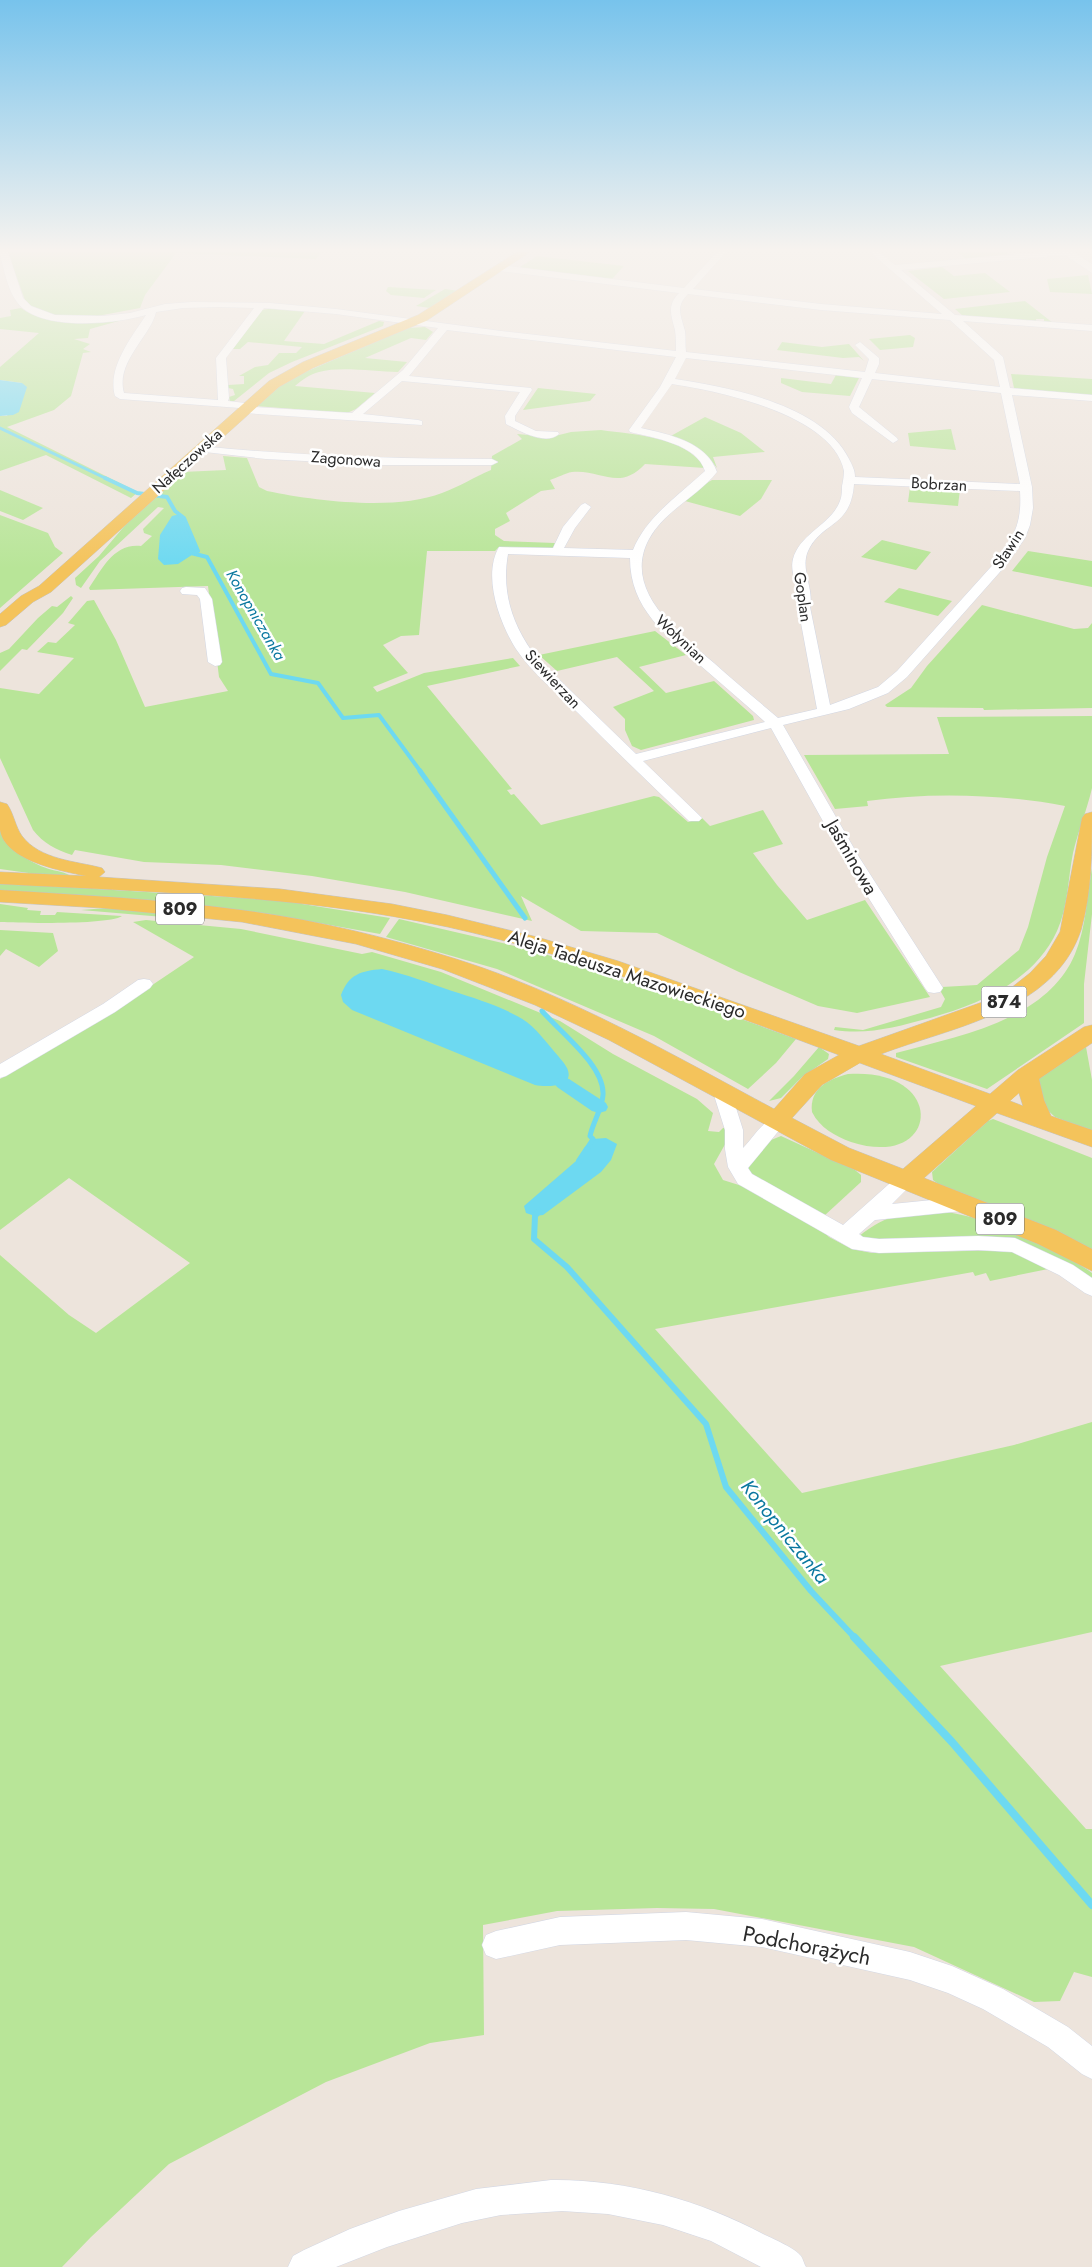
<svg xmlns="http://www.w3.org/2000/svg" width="1092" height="2267" font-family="Jost,sans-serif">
<rect width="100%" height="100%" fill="#ede4dc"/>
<g fill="#b8e598">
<path d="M7,252h314l-5,7 -140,-6 -31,42 -5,13 -48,9 -41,-2 -16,-4 -10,-11z"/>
<path d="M958,252h47l4,3 -43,4z"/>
<path d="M537,256l87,10 -12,13 -95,-10z"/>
<path d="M942,267l12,9 31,-3 25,19 -66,7 -36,-28z"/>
<path d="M1088,275l4,19 -42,-2 -3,-13z"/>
<path d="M388,287l48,3 -12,8 -33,-3 -5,-4z"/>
<path d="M445,289l14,2 -29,17 -14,-2z"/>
<path d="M1025,301l28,22 -9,-1v-3h-8v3l-73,-6 -8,-7z"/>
<path d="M21,308c25,20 81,10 112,9l-43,12 -2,9 -14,1 16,5 -7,5 8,3 -8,1 -12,43 -17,14 -47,17 131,65 -7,6 -85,-43 -46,16v-55h7l15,-33 -22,-3v-13l39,-34 -39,-4v-11l11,-2 -1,-6z"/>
<path d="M274,308l31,3 -21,30 40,3 55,-23 5,1 -1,4 -91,36 -23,11 -35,28h-4l-1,-4 6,-2 -2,-6 -5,-1v-3l16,-1v-8h-5l16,-9 13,-2 11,-12h17l6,-6 -54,-5 -8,7h-8l30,-39z"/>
<path d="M425,327l8,5 -7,8 -15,-2 -46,20 42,4 -9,10c-23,0 -57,-6 -79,0 -9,2 -17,8 -24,14l80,7 -19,16 -9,4 -92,-7 25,-20 23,-13 105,-45z"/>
<path d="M910,335l5,3 -2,9 -33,3 -11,-11z"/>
<path d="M782,342l40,5 27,-3 15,17 -5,-4 -16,1 -66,-8z"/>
<path d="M1011,374l81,5v16l-73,-5 -5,-2z"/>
<path d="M836,375l23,3 -9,18 -48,-4 -21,-9v-5l50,6z"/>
<path d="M538,388l58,6 -6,7 -67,9z"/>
<path d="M705,417l36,16 24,19 -52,5 4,11c-14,-19 -26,-24 -48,-31z"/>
<path d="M951,429l5,21 -46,-4 -2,-13z"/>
<path d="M601,430c34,5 84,6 104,38l-60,-4c-26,28 -44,5 -73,8 -7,1 -15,6 -22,8l5,9 -14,2 -35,22 4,8 -15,8v6l9,6 51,2 -2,6 -55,-1 -3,3h-68l-8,84 -18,1 -18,9 25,28 -35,14 4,5 47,-19 89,-15 7,8 -93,20 85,103 -5,1 4,5 3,-1 27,31 113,-29 5,1 29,25 14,-4 8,8 53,-16 20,34 -30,9 24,32 30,35 58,-20 65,97 -73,16 -39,-7 -79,-34 -82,-39 -76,-2 -60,-35 11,25 -127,-29 -93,-16 -91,-11 -77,-3 -69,-12 -3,5c-16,-5 -29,-12 -39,-25l-33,-72v-70l39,6 35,-36 -37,-6 11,-10 8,1 19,-18 -7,-2 19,-22 7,-1 22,40 29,67 83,-16 -9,-14 -11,-91 -118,4 -1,-2c13,-19 25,-45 52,-42l11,-10 -8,-3 -1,-4 21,-21 -6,-1 -58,54 -19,27 -5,-3 -1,-7 24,-22 28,-33 55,-51 44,-2 -3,-14 24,2 12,29 8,4c48,10 129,20 175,2 17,-6 32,-16 49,-23l1,-14 30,-17 -5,-5 34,3 20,-5z"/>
<path d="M712,480h60l-11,19 -21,17 -55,-15 20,-17z"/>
<path d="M910,487l50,2 -2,17 -50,-4z"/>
<path d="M0,490l43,18 -20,12 -23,-9z"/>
<path d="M0,515l48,18 7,14 8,6 -63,55z"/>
<path d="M882,540l49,12 -15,18 -55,-13z"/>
<path d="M1028,551l64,10v26l-80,-16z"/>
<path d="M899,588l53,13 -14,15 -54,-14z"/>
<path d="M71,596l2,2 -10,15 -36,37 -5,-1 -22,22v-18l9,-4 29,-31 14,-12 5,1z"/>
<path d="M982,605l92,24 14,-1 4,-5v85l-108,2 -1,-2 -96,-1 -2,-2 26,-17 16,-22z"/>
<path d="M655,631l31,24 -47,12 27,26 48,-12 39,35 1,4 -113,30 -9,-4 -7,-16v-11l-12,-12 41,-16 -37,-34 -60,14 -18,-16z"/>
<path d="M1092,716c0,21 0,51 0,72 -5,22 -14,43 -19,65 -5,25 -5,54 -16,78 -23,50 -77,73 -127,87 -34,9 -61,17 -96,12l1,-3 28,3 78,-23 4,-8 -4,-7 1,-5 35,-2 42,-35 9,-23 19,-70 18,-51c-63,-12 -135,-14 -198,-5l1,5 -33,3 -31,-54 145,-1 -12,-37z"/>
<path d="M0,831c11,19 28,31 49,38 7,2 16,3 22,7h-21l-50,-7z"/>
<path d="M1092,868v46l-8,70v39l-97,66 -91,-32v-4c62,-17 151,-32 179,-99 11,-26 12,-58 17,-86z"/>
<path d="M0,883l277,17 113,18 -10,16 -117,-21 -263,-22z"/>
<path d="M0,904l28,4 -1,2 14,1 -1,4h15l2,-3 65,4c-13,9 -101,7 -122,6z"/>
<path d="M107,908l79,8 1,3 -106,-9z"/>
<path d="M399,919l133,31 154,49 110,40 -20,24 -28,26 -94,-53 -157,-67 -111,-32z"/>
<path d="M146,920l95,9 121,25 10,-2 69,20 119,49 53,33 84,45 16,14 -5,18 11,1 4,-4 4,-1 1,12 -14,25 9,16 19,6 71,35 16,16 23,12 20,4 142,-3 34,19 -58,12 -4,-8 -11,3 -2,-4 -318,57 147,164 212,-48 78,-23v210l-152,34 146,163h6v148l-18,-5 -14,29 -26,1 -120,-55 -200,-38 -57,-1 -100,3 -74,14 1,110 -54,8 -104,39 -157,82 -78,73 -29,30h-62v-1012l69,60 27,18 94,-70 -121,-85 -69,52v-151l112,-67 82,-55 -61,-35z"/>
<path d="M0,930l53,3 5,18 -19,16 -33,-18 -6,7z"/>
<path d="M819,1047l10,7 -1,5 -26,18 -21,21 -12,3 25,-25z"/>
<path d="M1086,1047l6,33v51l-37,-14 -13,-12 -4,-26 23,-17z"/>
<path d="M848,1074c101,-7 92,97 3,68 -16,-6 -31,-14 -39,-30 -3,-23 16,-33 36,-38z"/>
<path d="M993,1119l99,39v92l-151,-64 -8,-6 -1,-8 56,-51z"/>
<path d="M781,1136l74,34 6,5v7l-37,34 -68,-38 -10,-10 25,-28z"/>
<path d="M940,1211c52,7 104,32 148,59l4,3v8l-77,-43 -7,-1 -143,2 -7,-2c32,-25 44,-23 82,-26z"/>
</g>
<g fill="#6dd9f1">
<path d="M0,380l22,3 5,4 -8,25 -6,3 -13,1z"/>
<path d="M180,514l4,4 14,33 -20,13 -14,1 -6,-6 2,-24 12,-19z"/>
<path d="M382,969c24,5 47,14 70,22 22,7 45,14 65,25 15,7 25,21 36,34 4,5 11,12 14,18 9,20 -21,19 -32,17l-183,-75 -9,-8 -2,-7c8,-21 20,-24 41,-26z"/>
<path d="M606,1138l11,6 -6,16 -10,12 -58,43 -8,1 -9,-3 -2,-7 59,-51 10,-16z"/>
</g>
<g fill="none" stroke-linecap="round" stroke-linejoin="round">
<path stroke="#6dd9f1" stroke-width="3" d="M0,428l107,51"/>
<path stroke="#6dd9f1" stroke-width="4" d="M105,478l32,15 30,4 8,14 9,7 14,33 -7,2 16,4 64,117 47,9 25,35 36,-3 42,57"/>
<g stroke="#6dd9f1" stroke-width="5">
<path d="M420,771l105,147"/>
<path d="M542,1011c18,21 63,55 61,84 -1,14 -10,27 -13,41l3,3 -7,11"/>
</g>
<g stroke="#6dd9f1" stroke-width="6">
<path d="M579,1161l8,-12"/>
<path d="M539,1211l-4,5 -1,23 33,28 139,157 20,63 85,104 44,47"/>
</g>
<path stroke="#6dd9f1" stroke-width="8" d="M854,1637l98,105 140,163"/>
<path fill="#6dd9f1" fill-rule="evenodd" d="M563,1077l6,2 37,24 2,4 -2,4 -7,2 -7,-2 -35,-24 -3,-4 3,-4z"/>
<defs>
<g id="minor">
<path d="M0,252h8l15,46 8,8 24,9 48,1 27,-3 35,-9 27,-2 78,1 66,6 165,22 175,20c0,-7 0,-14 -1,-21 -4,-15 -8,-25 4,-37l-180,-22 -4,-3 4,-3 185,23 33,-36h9l-33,37 128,15 121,10 -72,-62h9l16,13 146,-13h32l19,12v9l-27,-18 -164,15 54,45 137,10v6l-129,-10 40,36 7,31 82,7v6l-80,-6 20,92 1,21 -3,17 -5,13 -18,26 -100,113 -19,16 -39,16 -66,16 76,132 84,131 -3,4 -6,1 -6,-1 -3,-4 -82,-131 -72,-129 -128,33 59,57 -3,3h-10c-38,-36 -75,-72 -112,-109 -21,-20 -45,-39 -61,-63 -16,-25 -34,-73 -17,-102l54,1 10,-21 18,-22 4,-2 6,4 -16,21 -11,20 69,2c13,-33 46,-55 72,-79 -8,-27 -51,-33 -75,-39l-1,-2 31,-43 16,-30 -229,-27 -38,46 122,12 1,2 -17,26v5l21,10 22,1 1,2c-13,12 -40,-3 -53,-10l-1,-8 15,-24 -118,-11 -39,33 55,6 4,1v4l-178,-12 -4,-1v-4l-120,-9 -5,-3c-8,-28 16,-58 31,-81 -31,9 -112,18 -131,-16 -7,-10 -13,-35 -15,-47zM688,294l133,16 129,10 44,40 6,27 -125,-14 4,-9v-6l-19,-16 -5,3 14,14 -4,13 -179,-20c-1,-7 0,-14 -1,-21 -4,-16 -10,-24 3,-37zM219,307l35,1 -38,50 2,42 -94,-7c-9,-31 27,-57 32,-81l27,-4zM264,308l72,6 102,14 -35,42 -51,43 -99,-6v-3l-25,-3 1,-3 -3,-40zM686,358l176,20 -13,29 3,6 41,30 5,-3 -1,-2 -38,-31 13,-28 129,14 19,91 -165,-7c0,-7 -3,-12 -6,-18 -26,-54 -120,-72 -174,-80zM672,384c47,7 161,31 172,87 0,4 -1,11 -2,15 0,5 0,10 -2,15 -9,24 -40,32 -47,58 -4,15 8,29 5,48l19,102 -39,9c-21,-18 -43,-36 -64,-55 -34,-29 -93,-72 -65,-124 15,-28 48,-42 68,-67 -10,-30 -49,-38 -76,-44zM854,484l166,7c2,30 -5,44 -21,67l-102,113 -19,16 -48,18 -20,-98c4,-19 -10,-38 -2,-56 14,-30 43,-23 46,-67zM508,554l122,4c0,51 36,77 71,108 21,18 43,37 64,56l-129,32 -99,-96c-24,-31 -36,-65 -29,-104z"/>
<path d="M200,446c97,10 194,13 292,13l6,3 -6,3h-109l-117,-6 -70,-8 -2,-2 2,-2z"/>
<path d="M186,587l19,1 7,11 10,63 -2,3 -5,1 -7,-4 -8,-63 -3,-4 -15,-1 -2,-3 2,-3z"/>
<path d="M144,979l6,1 3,4 -3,4 -35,24 -109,64 -6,2v-14l103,-60 35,-24z"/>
<path d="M722,1086l6,2 3,4 12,38v18c11,-11 24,-35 41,-31l2,5 -38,46 4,6 91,51 55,-49 7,-2 7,2 3,5 -23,23 70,-7 7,2 3,5 -3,5 -7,2 -87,9 -16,14 4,3 16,2 99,-3 37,2 58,27 19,13v18l-7,-3 -26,-18 -47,-23 -34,-2 -99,3 -27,-4 -114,-65 -10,-17 -3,-18v-19l-12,-38 3,-4z"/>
<path d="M686,1912l76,7 148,33 42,14 51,23 65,38 24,19v33l-10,-5 -34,-27 -65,-38 -35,-16 -38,-13 -148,-33 -76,-7 -126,5 -64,14 -10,-4 -4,-10 4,-10 10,-4 64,-14z"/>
<path d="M551,2180c74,-1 149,20 214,55 9,4 31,14 36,21 2,3 3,8 5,11h-45l-50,-26 -48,-16 -55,-11 -46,-3 -61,4 -39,8 -75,24 -51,20h-48l5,-11 11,-6 46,-21 49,-18 77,-22z"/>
</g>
<g id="major">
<path d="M517,252h13l-104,69 -113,47 -34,19 -228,205 -18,10 -27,23 -6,2v-13l21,-18 18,-10 230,-205 34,-19 115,-47z"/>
<path d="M0,802l7,2c7,10 8,22 15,32 18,24 54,25 80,32l3,4 -6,5 181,12 112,15 55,11 90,22 81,24 241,85 132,-47 20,-11 19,-15 16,-17 14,-24 22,-114 3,-4 7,-2c0,40 0,80 -11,118 -27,82 -130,97 -200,124l109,40 28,-24 66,-43 8,-2v18l-53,36 5,21 7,16 41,14v17l-95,-34 -73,65 132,52 36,19v22l-54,-27 -207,-84 -222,-120 -74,-35 -93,-36 -86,-25 -114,-22 -140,-14 -102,-6v-12c80,5 161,9 241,20 72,9 145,27 215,49 112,35 215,95 318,150l31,-35 34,-19c-128,-48 -257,-98 -391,-128 -147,-32 -298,-35 -448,-43v-12l86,4c-24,-5 -81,-15 -86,-46 0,-9 0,-19 0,-28zM860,1063l116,43 -73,63 -54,-21 -57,-30 30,-33zM1019,1093l4,13 -13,-5z"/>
</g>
</defs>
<use href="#minor" stroke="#d2d7e4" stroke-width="1"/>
<use href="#major" stroke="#c4c4c4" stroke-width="1"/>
<use href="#minor" fill="#fff" fill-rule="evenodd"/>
<use href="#major" fill="#f4c35b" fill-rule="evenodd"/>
</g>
<linearGradient id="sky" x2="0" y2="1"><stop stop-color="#77c3ec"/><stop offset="0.44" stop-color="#f7f3ef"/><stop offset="1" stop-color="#f7f3ef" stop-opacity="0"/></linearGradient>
<rect width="1092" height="569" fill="url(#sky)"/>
<g text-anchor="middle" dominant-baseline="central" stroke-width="5" stroke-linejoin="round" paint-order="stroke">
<g font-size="16" fill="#2b2b2b" stroke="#fff">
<text transform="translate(346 459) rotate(4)">Zagonowa</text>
<text transform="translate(187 461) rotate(-42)">Nałęczowska</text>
<text transform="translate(939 484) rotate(3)">Bobrzan</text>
<text transform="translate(1008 549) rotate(-57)">Sławin</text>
<text transform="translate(803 597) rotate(82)">Goplan</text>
<text transform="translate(681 639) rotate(43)">Wołynian</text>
<text transform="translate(553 679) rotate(47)">Siewierzan</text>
</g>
<g font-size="16" font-style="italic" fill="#0a789f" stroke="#fff">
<text transform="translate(256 615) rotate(60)">Konopniczanka</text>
</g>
<g fill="#fff" stroke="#6b6b6b" stroke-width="1">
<rect x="156" y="893.5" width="48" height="31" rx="4"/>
<rect x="981.5" y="986.5" width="45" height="31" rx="4"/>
<rect x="976" y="1203.5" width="48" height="31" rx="4"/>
</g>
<g font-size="18" font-weight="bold" fill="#2b2b2b">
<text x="180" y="909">809</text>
<text x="1004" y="1002">874</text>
<text x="1000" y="1219">809</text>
</g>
<g font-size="19" fill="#2b2b2b" stroke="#fff">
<text transform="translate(852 857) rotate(60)">Jaśminowa</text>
<text transform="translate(627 974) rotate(18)">Aleja Tadeusza Mazowieckiego</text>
</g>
<g font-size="20" font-style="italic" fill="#0a789f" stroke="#fff">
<text transform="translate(785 1532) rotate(51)">Konopniczanka</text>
</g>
<g font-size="22" fill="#2b2b2b" stroke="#fff">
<text transform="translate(807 1945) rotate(11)">Podchorążych</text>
</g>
</g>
</svg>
